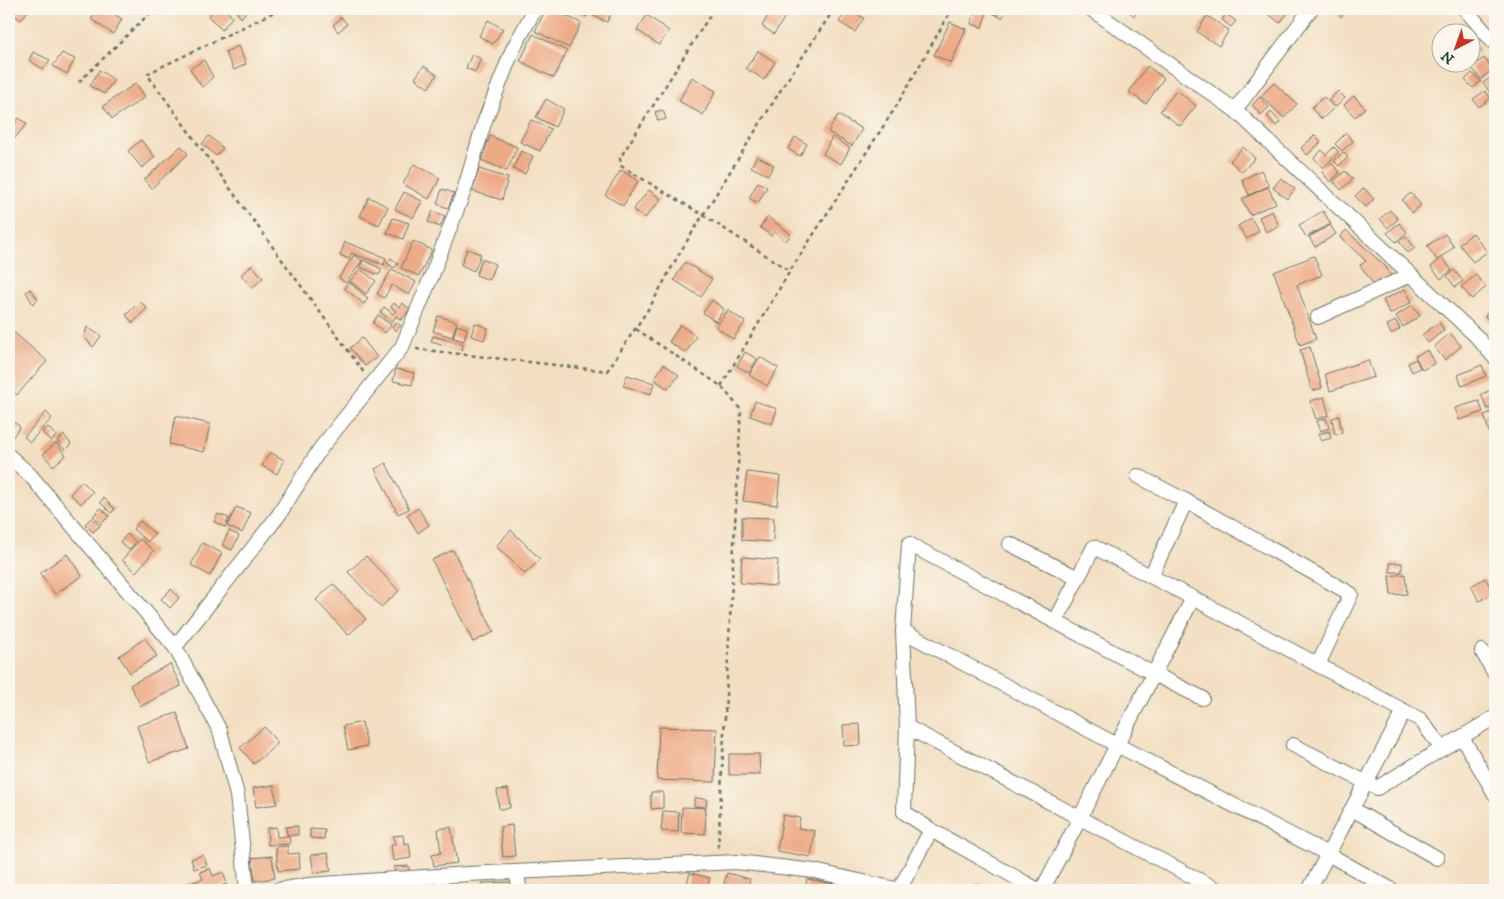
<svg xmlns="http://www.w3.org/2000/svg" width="1504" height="899" font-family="'IM FELL DW Pica',serif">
<rect width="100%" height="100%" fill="#fbf7ec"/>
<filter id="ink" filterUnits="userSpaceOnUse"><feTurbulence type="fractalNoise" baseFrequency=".02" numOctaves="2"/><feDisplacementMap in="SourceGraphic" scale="10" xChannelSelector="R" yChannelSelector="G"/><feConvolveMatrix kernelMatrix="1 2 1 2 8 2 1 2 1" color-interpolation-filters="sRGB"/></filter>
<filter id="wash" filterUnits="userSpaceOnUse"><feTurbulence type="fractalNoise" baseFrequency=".0096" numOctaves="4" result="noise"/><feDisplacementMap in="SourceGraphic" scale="20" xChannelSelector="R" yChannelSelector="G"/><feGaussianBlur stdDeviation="1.12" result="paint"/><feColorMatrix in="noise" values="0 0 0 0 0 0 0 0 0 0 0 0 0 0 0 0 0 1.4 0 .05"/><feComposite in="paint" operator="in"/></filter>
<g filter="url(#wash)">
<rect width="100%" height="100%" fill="#f3dec1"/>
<g id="blocks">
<g fill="#eeaa86">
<path d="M9,9h16l3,2 -7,9 -12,-8z"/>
<path d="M98,9h8l16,10 -9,15 -22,-15z"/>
<path d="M216,9h10l6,8 -10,13 -14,-14z"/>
<path d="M234,9h14l-7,9z"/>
<path d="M546,9h7l28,14 -12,25 -34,-17z"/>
<path d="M571,9h20l-4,8z"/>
<path d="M595,9h18l-6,13 -15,-7z"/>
<path d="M772,9h18l-16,25 -12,-8z"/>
<path d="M847,9l17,9 -9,14 -16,-10z"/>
<path d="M976,9l12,1 -6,17 -11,-3z"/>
<path d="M991,9h16l-5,9 -13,-7z"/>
<path d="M1127,9h14l-7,7z"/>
<path d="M1262,9h29l-11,14z"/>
<path d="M1334,9h16l-9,8z"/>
<path d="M1226,14l10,7 -5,6 -9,-7z"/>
<path d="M647,15l22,16 -10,14 -22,-15z"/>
<path d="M1207,16l22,14 -10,16 -22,-14z"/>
<path d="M341,17l6,7 -9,8 -5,-7z"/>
<path d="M488,20l15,9 -10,15 -14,-8z"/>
<path d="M950,22l16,7 -15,34 -17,-8z"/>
<path d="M1460,23l9,9h-19z"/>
<path d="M533,34l34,17 -13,27 -34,-17z"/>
<path d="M1474,42l6,8 -8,5v-11z"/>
<path d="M238,46l8,18 -12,6 -9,-18z"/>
<path d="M758,51l17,11 -11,18 -18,-12z"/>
<path d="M33,52l17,8 -7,9 -14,-9z"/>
<path d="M62,53l13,6 -8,15 -14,-8z"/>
<path d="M472,54l9,5 -6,13 -9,-4z"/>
<path d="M1484,58l9,11 -12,10 -10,-12z"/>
<path d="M204,60l9,17 -11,10 -12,-18z"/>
<path d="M1449,62h16l-9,8z"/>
<path d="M424,66l13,9 -9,13 -13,-10z"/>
<path d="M1147,66l17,12 -18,26 -17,-12z"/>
<path d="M99,70l15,10 -10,14 -14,-8z"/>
<path d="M1472,73l9,8 -8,7 -8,-8z"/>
<path d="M1495,74v19l-3,2 -9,-12z"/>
<path d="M692,77l24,14 -13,24 -24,-14z"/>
<path d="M136,83l9,14 -33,22 -9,-13z"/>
<path d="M1274,83l23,21 -13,14 -23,-22z"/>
<path d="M1177,90l19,16 -16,20 -20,-15z"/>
<path d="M1338,91l7,7 -9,9 -7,-7z"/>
<path d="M1485,91l6,7 -12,9 -6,-8z"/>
<path d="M1354,96l11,12 -10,9 -11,-12z"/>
<path d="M1260,97l9,10 -8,8 -9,-10z"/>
<path d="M1324,97l10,11 -12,11 -11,-11z"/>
<path d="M546,99l18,10 -9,18 -19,-10z"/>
<path d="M663,110l3,9 -8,2 -3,-9z"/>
<path d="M1271,112l9,10 -4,4 -9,-10z"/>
<path d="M838,115l24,14 -10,17 -24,-14z"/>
<path d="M19,118l8,6 -14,16 -4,-4v-6z"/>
<path d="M531,120l20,9 -11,22 -20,-9z"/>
<path d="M1346,133l7,8 -11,10 -7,-7z"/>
<path d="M1315,135l6,7 -14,13 -6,-7z"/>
<path d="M209,136l14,12 -7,8 -14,-12z"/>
<path d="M490,136l27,11 -10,24 -26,-11z"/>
<path d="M795,137l12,7 -7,12 -12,-7z"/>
<path d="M832,137l18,11 -9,16 -18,-10z"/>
<path d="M141,140l14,17 -13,11 -14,-17z"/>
<path d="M181,146l7,8 -36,34 -8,-8z"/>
<path d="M1243,147l12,11 -13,14 -12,-11z"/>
<path d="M1334,147l5,5 -16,16 -9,-10 8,-8 4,5z"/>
<path d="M521,151l12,5 -8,18 -12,-5z"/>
<path d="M1343,152l5,5 -9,9 -5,-5z"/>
<path d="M757,156l17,9 -6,10 -17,-8z"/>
<path d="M1331,163l9,9 -10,10 -8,-10z"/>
<path d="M414,164l26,14 -11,21 -26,-15z"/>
<path d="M479,169l29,9 -6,22 -30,-9z"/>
<path d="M621,170l17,11 -15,25 -18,-11z"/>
<path d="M1261,170l8,16 -20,9 -7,-15z"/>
<path d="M1345,171l8,8 -12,11 -8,-9z"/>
<path d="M1281,178l14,11 -8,10 -14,-11z"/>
<path d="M758,182l9,5 -9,16 -9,-5z"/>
<path d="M1268,187l8,16 -26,12 -8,-16z"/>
<path d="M1364,188l10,11 -8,8 -11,-11z"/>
<path d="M442,189l12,4 -6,15 -11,-4z"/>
<path d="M649,190l12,9 -16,19 -12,-8z"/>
<path d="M404,192l18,9 -9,17 -18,-9z"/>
<path d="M1411,193l10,12 -9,8 -10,-13z"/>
<path d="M369,197l19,10 -9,18 -19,-9z"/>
<path d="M1390,210l8,9 -10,9 -8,-9z"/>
<path d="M433,211l12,5 -5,11 -12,-5z"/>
<path d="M1272,211l7,15 -13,6 -7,-15z"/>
<path d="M1323,211l8,13 -25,13 -7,-12z"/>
<path d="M768,217l23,17 -5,7 -12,-10 -3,5 -11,-9z"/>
<path d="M393,218l16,5 -6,16 -16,-6z"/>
<path d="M1251,218l8,13 -12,8 -9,-13z"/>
<path d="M1399,223l8,9 -11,10 -9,-9z"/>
<path d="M1330,225l6,9 -21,13 -6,-10z"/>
<path d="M1346,230l40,37 6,11 -16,10 -16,-23 6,-4 -26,-24z"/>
<path d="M1473,233l14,19 -14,10 -14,-18z"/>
<path d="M1445,234l9,13 -17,13 -10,-14z"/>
<path d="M1406,236l9,12 -7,5 -9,-12z"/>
<path d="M413,241l19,9 -13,26 -18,-8z"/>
<path d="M345,242l41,16 -2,7 -33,-12 -2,6 -9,-4z"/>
<path d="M467,249l14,5 -7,17 -13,-6z"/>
<path d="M354,255l8,6 -16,22 -7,-5z"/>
<path d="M1314,256l8,19 -25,10 19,54 -16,6 -26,-73z"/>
<path d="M391,258l7,6 -4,4 -7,-5z"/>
<path d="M1442,258l10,12 -11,9 -10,-12z"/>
<path d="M482,259l13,5 -6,16 -13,-5z"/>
<path d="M363,260l19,9 -3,6 -19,-8z"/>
<path d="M685,262l27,17 -11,18 -27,-17z"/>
<path d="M252,265l11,13 -11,10 -11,-13z"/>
<path d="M360,269l16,12 -10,13 -16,-13z"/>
<path d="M392,269l24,13 -7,13 -17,-10 -8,13 -7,-4z"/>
<path d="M1454,270l9,11 -8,6 -8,-11z"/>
<path d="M1476,275l10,12 -14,12 -11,-12z"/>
<path d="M349,282l19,16 -4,6 -20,-16z"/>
<path d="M30,289l8,10 -5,5 -7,-12z"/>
<path d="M1405,289l7,13 -22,12 -7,-14z"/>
<path d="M712,300l12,9 -8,13 -13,-9z"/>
<path d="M140,301l7,7 -14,15 -7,-8z"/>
<path d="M394,303l5,4 3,-4 8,6 -9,11 -5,-4 -4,6 -12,-10 4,-5 9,7 3,-3 -5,-4z"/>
<path d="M1412,305l8,11 -17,11 -7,-11z"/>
<path d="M1495,307v21l-10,-12z"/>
<path d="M728,310l17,12 -12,17 -17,-12z"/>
<path d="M378,315l13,10 -6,8 -12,-10z"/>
<path d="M438,316l19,6 -5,15 -19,-6z"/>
<path d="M1396,321l4,8 -9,5 -4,-9z"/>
<path d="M396,322l5,4 -5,5 -4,-4z"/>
<path d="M1439,322l5,8 -16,13 -6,-8z"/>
<path d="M475,323l13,5 -4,12 -13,-4z"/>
<path d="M457,325l10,3 -3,13 -11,-3z"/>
<path d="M680,325l16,11 -10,17 -17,-11z"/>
<path d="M87,327l14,9 -8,11 -9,-10z"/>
<path d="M9,328l38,33 -30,34 -8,-7z"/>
<path d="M1450,333l11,13 -16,14 -11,-13z"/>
<path d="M433,336l30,8 -1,6 -31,-9z"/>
<path d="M362,338l15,19 -12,9 -15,-18z"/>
<path d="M1310,347l12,41 -10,3 -12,-41z"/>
<path d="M1428,350l7,13 -13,7 -7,-14z"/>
<path d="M745,352l12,7 -8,14 -12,-7z"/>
<path d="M760,357l18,11 -11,18 -18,-11z"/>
<path d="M1416,359l4,9 -8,4 -4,-9z"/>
<path d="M1368,360l6,17 -44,14 -5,-17z"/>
<path d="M664,364l15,11 -11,14 -14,-10z"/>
<path d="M1482,365l4,11 -24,10 -4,-11z"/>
<path d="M396,369l18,4 -2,12 -19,-4z"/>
<path d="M627,375l27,8 -3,11 -28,-8z"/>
<path d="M1495,389v17l-8,3 -6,-15z"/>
<path d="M1324,397l5,18 -13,4 -6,-18z"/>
<path d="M755,401l22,8 -5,15 -22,-8z"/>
<path d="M1479,401l4,11 -24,8 -4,-12z"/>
<path d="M1495,411v20l-6,1 -5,-17z"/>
<path d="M46,412l6,6 -22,24 -6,-5z"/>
<path d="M176,416l34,8 -6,28 -35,-8z"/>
<path d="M1339,416l3,17 -7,1 -3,-16z"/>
<path d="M9,418l11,9 -9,12 -2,-2z"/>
<path d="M1326,418l3,10 -8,3 -4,-10z"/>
<path d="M48,427l8,9 -5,5 -9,-9z"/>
<path d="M1329,431l2,7 -10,3 -3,-7z"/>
<path d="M64,435l7,9 -6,6 -8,-9z"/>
<path d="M56,443l10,12 -13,11 -10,-12z"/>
<path d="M270,452l14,8 -7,14 -15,-8z"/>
<path d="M386,463l23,46 -11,5 -23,-45z"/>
<path d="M747,472l33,4 -3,29 -34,-4z"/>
<path d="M82,481l11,11 -12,12 -11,-10z"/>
<path d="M104,498l11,11 -4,4 -11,-11z"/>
<path d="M236,507l15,6 -9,20 -15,-7z"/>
<path d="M101,508l8,8 -8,8 -8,-8z"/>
<path d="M418,508l11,17 -11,8 -11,-18z"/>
<path d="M218,514l11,4 -4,9 -11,-5z"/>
<path d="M742,517l32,1 -1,24 -31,-2z"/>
<path d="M91,518l9,8 -7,6 -8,-8z"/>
<path d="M140,521l15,13 -8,8 -14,-13z"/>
<path d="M511,530l29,29 -15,15 -29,-28z"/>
<path d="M229,531l10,5 -7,14 -10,-5z"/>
<path d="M127,534l9,8 -7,8 -9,-8z"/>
<path d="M140,539l14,12 -18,21 -14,-12z"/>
<path d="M202,543l20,10 -12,23 -19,-11z"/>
<path d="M453,550l41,82 -21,10 -41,-82z"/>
<path d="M67,554l15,22 -27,18 -15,-21z"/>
<path d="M366,556l33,35 -18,16 -33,-35z"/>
<path d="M742,557l36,3 -2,26 -36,-3z"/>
<rect x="1390" y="563" width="12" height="9"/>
<path d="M1405,574l2,20 -16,1 -2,-19z"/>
<path d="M1485,578l9,15 -15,8 -8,-15z"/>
<path d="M333,584l33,35 -18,16 -32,-35z"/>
<path d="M171,589l8,9 -9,10 -9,-9z"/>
<path d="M145,638l12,18 -27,17 -11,-17z"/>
<path d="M170,664l11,22 -40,20 -11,-21z"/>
<path d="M177,713l12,36 -40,13 -12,-36z"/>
<path d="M362,722l5,24 -19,4 -5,-24z"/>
<path d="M860,724l1,21 -17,1 -1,-21z"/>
<path d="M264,727l14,16 -24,21 -14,-16z"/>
<path d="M659,727l58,2 -2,53 -58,-2z"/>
<path d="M729,754h30l1,21h-31z"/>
<path d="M274,785l3,19 -21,3 -3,-19z"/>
<path d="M508,789l2,19 -11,1 -2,-19z"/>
<path d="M651,792h12v16l-12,1z"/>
<path d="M694,798l13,1 -1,8 -12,-1z"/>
<path d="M682,807l24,1 -1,26 -24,-1z"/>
<path d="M663,811l16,1 -1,20 -17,-1z"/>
<path d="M783,815l17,3 -2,10 17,3 -4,26 -34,-6z"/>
<path d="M512,825l3,31 -12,1 -3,-30z"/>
<path d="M298,826v9h-11l-1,-8z"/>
<path d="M276,827l1,10 12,-1 1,8 -22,1 -1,-17z"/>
<path d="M451,827l6,36 -23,3 -2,-11 9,-2 -3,-24z"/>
<path d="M310,829l15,1 -1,9 -14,-1z"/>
<path d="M403,835l1,9 5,-1 2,15 -18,3 -2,-16h4l-2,-9z"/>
<path d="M288,846v8l11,-1 1,16 -22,2 -2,-24z"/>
<path d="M328,853l3,18 -17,2 -3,-18z"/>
<path d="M203,855l4,10 -13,4 -3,-10z"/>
<path d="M272,856l3,22 -20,3 -3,-23z"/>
<path d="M409,866v8l-14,1 -1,-8z"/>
<path d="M210,868l3,8 10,-4 4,12 -20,6h-22l-1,-5 19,-6 -3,-7z"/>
<path d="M690,873l20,5 -3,12h-22z"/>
<path d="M727,873l23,6 -3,11 -8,-2v2h-17z"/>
<path d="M807,879l38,7 -1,4h-39z"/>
<path d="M512,882l1,8h-31v-7z"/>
<path d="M976,883l13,7h-17z"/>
</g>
</g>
</g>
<g filter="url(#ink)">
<use href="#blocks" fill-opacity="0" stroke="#697565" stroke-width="1"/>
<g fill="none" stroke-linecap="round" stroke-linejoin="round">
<defs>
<g id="minor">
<path d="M1091,9l144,101 241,226 19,22"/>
<path d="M1465,9l30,35"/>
<path d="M1235,110l76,-101"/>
<path d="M1318,317l92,-42"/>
<path d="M9,456l21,19 145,172 45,84 17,64 10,95"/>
<path d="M1138,476l48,25 -35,75"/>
<path d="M1186,501l165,93 -33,71"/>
<path d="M1010,544l68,34"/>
<path d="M1055,622l39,-75 99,51"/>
<path d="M903,631l6,-87 245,130 48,24"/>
<path d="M175,647l103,-131 42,-67 82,-102 30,-72 33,-87 19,-65 29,-74 22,-40"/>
<path d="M1482,651l13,23"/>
<path d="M1404,711l17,9 21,29"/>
<path d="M907,727l-4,-96 214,114 76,-147 211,113 -76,143 -211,-109 -37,73 -173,-91 -3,85 27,18"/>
<path d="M1462,737l33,57"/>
<path d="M1293,745l84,43 118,-71"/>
<path d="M1352,809l85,49"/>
<path d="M516,872l4,18"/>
<path d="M278,890l31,-5 159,-11 269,-12 77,9 86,19"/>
<path d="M899,890l32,-60 107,60"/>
<path d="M1042,890l38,-72 138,72"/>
<path d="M1309,890l19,-36 64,36"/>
</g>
</defs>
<use href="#minor" stroke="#697565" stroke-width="16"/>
<g stroke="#697565" stroke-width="2.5" stroke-dasharray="4 4" stroke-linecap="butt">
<path d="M280,9l-133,65 218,300"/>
<path d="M714,9l-94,149 1,8 82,49 87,56"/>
<path d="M79,82l75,-73"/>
<path d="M636,329l85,57 20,24 -23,439"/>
<path d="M416,349l191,22 44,-66 28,-51 103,-166 52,-79"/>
<path d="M721,386l69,-115 107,-166 55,-96"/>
</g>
<use href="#minor" stroke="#fff" stroke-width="14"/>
</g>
</g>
<rect width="1504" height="899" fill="none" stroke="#fbf7ec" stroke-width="30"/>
<g transform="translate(1456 48) rotate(221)"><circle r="24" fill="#fbf7ec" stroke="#a3ada2"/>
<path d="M0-4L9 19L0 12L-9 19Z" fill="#c8321e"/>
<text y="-8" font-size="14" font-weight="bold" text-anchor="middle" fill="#1f3d34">N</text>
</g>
</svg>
